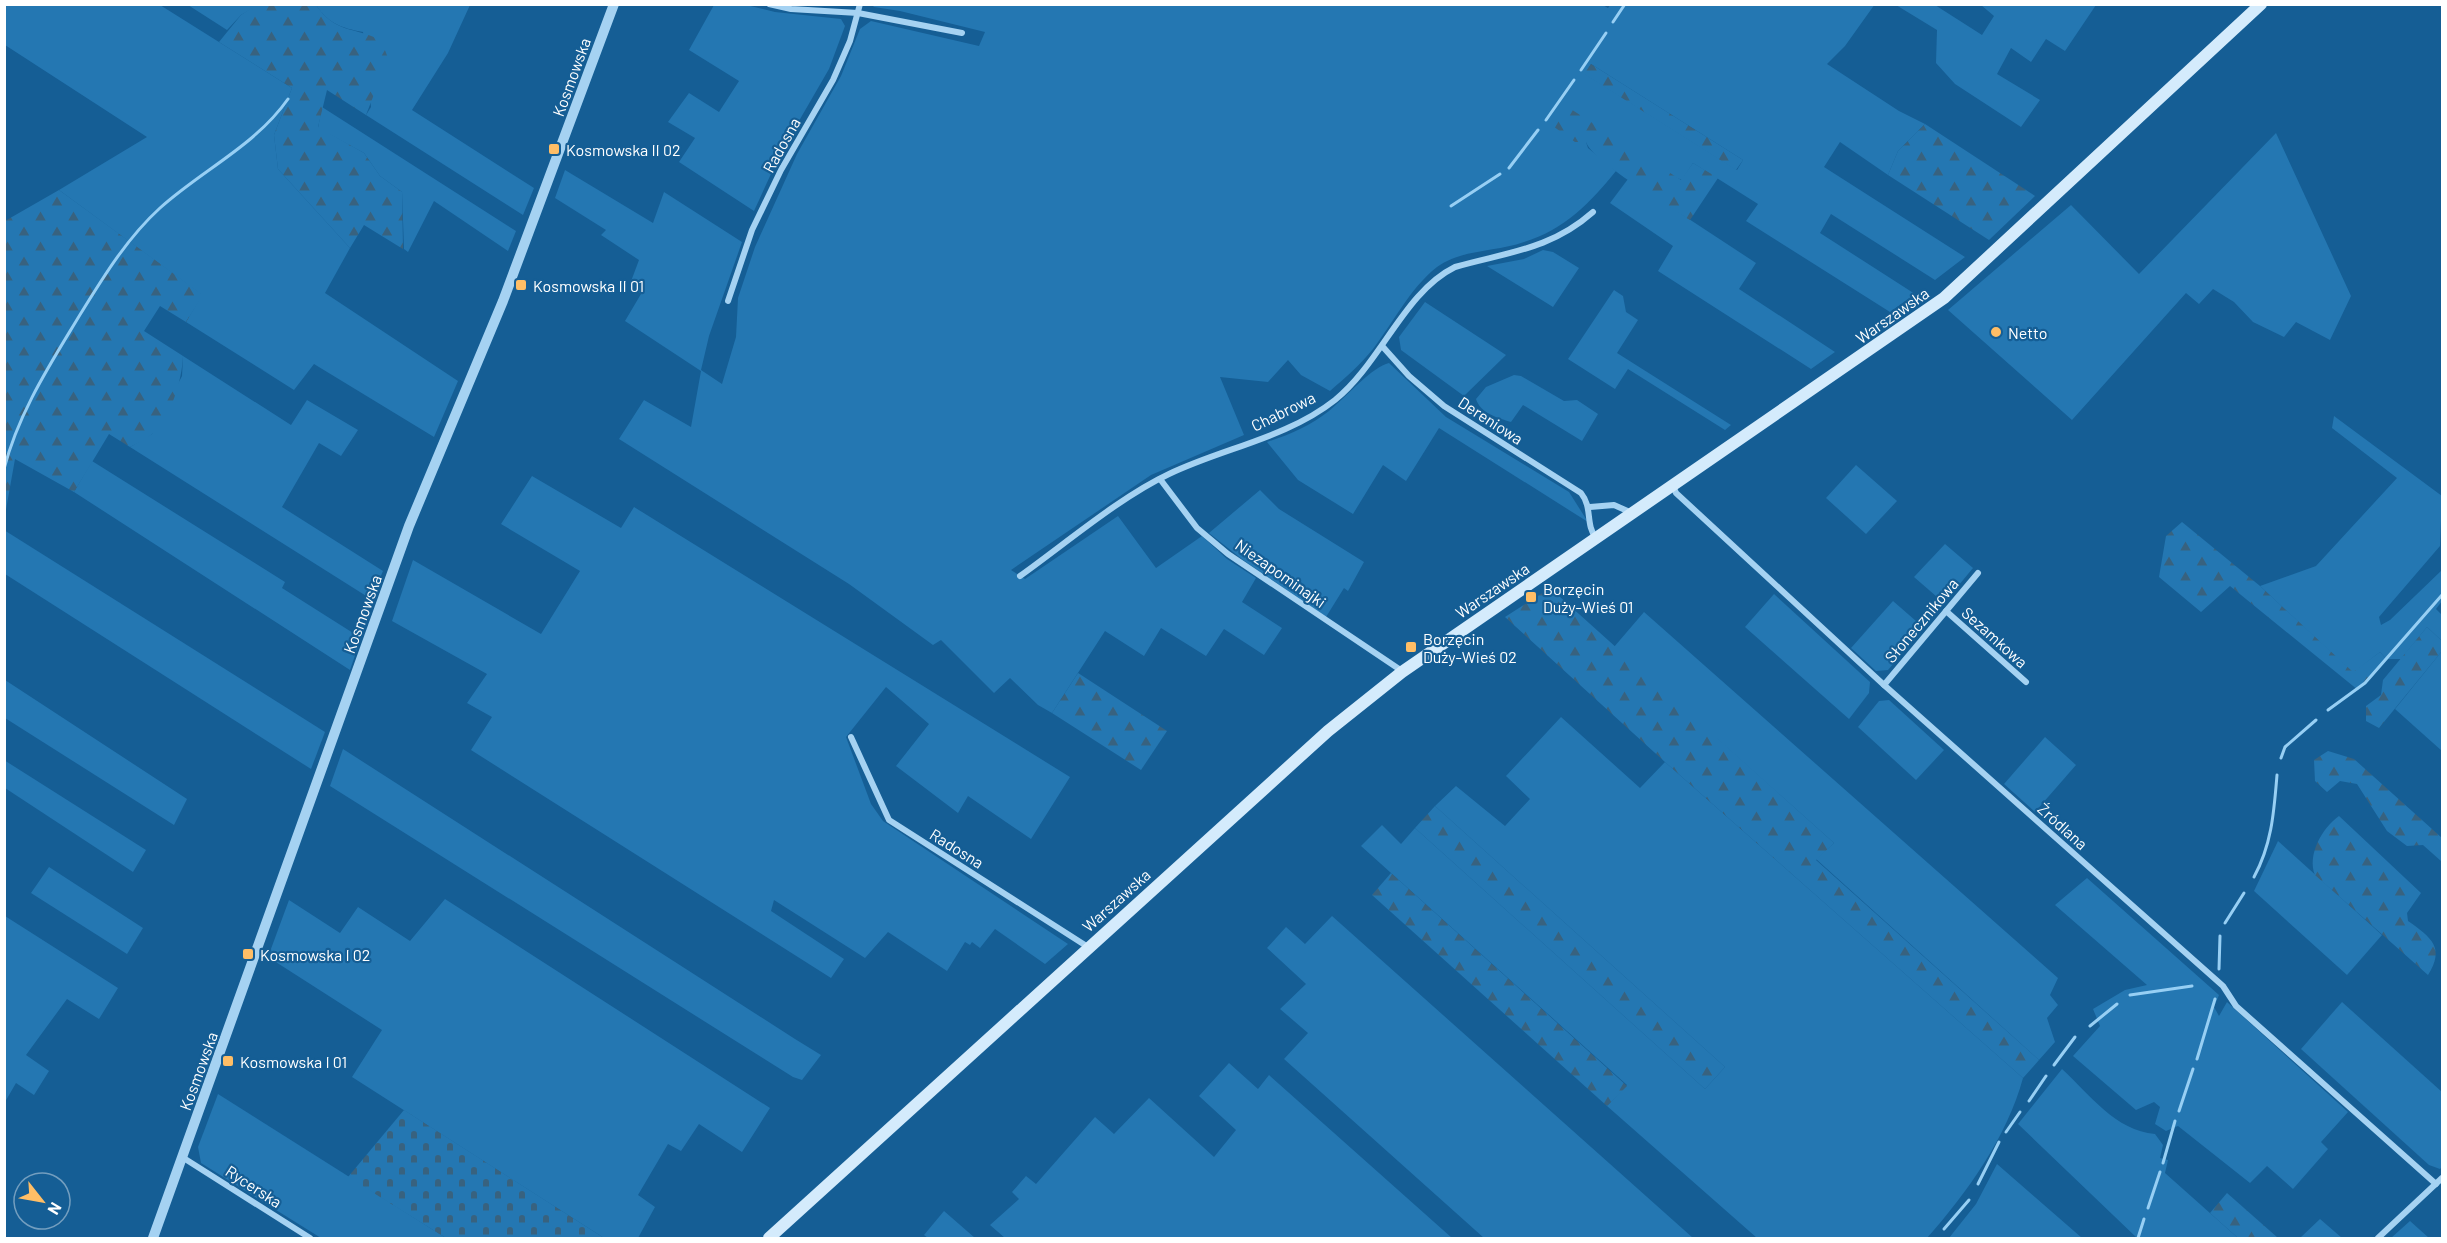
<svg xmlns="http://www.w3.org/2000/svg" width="2447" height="1243" font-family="Barlow,sans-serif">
<defs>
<pattern id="forest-firs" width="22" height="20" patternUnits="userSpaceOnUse" patternTransform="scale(1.5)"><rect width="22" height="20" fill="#2477b2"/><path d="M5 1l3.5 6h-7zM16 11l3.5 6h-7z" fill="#38627f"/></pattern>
<pattern id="cemetery-stones" width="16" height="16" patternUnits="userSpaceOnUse" patternTransform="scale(1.5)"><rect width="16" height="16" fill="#2477b2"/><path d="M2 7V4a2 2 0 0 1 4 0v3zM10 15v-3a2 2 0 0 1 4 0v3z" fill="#38627f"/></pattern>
</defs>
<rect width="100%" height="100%" fill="#155e95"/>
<g fill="#2477b2" fill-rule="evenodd">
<path d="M1601,4l7,4 3,-4h264l-30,42 -18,18 72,47 26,13 -27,27 -10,24 -48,-33 -16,25 141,90 -30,23 -104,-66 -11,19 95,61 -25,18 -144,-91 12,-17 -65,-41 -11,17 -96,-38 2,6 28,23c-25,31 -52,59 -92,71 -28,10 -62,7 -87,25 -27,21 -44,56 -64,82 -13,16 -28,29 -43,42l-29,-16 -13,-15 -20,22 -48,-5 24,58 -93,40 -140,95 14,9 93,-63 38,52 46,-32 25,23 29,19 -14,24 40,26 -18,27 -40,-26 -18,27 -45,-28 -17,28 -39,-25 -53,82 -14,-8 -28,-27 -16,15 -53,-53 -8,5 -84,-61 -230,-145 25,-39 47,27 10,-56 -76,-50 16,-27 -11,-10 9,-24 -38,-25 5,-5 -51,-32 10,-28 88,53 11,-31 78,50 -33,94 -8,34 21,14 14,-47 2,-39 17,-51 42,-93 44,-78 19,-47 11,-8 108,25 6,-14 -85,-21 -26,-4 -2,-2zM1591,64l152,96 -6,10 -152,-96z"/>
<path d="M4,5h156l132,83 -18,47 4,34 72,79 -25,45 133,88 -24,56 -120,-73 -20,26 -108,-68 16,-27 -143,-105 88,-53 -142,-92z"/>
<path d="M188,5h70l-17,10 -14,15z"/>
<path d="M316,5h154l-22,48 -36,57 122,78 -11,27 -157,-100 5,-8 -8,-75c-22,-4 -35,-9 -47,-27z"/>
<path d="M714,5h32l29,7 66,7 4,7 -16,43 -48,83 -27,59 -75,-49 16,-24 -27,-16 21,-29 30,19 20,-31 -50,-31z"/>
<path d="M1896,5h39l47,30 12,-19 -13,-11h115l-31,46 -19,-12 -15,23 -20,-14 -14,26 43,26 -19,27 -66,-43 -19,-21 1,-33z"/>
<path d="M322,107l194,124 -8,20 -74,-50 -26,51 -4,-3 -2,-57 -22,-16 -16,-23 -46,-25z"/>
<path d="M2276,133l75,163 -21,44 -34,-18 -12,15 -31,-15 -19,-20 -21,-13 -14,15 -13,-11 -114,127 -124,-110 123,-105 68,69z"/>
<path d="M1628,179l128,84 -17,26 96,63 -24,17 -153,-98 15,-25 -63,-43z"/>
<path d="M1543,250l10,2 26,16 -26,39 -66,-41 37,-7z"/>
<path d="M1614,290l9,6 3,16 12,8 -21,33 114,72 -6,5 -97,-61 -13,20 -47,-30z"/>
<path d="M1425,302l81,53 -42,41 -63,-46 -2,-13z"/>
<path d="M183,356l108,69 16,-25 51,30 -17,26 -22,-13 -37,64 101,64 -12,28 -241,-152 22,-13 30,-58z"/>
<path d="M1389,363l57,54 123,75 19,30 -149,-94 -33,53 -23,-16 -30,49 -55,-34 -31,-38c22,-7 43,-16 62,-31 16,-13 44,-45 60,-48z"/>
<path d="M1514,375l7,1 43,25 13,-1 21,14 -16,27 -59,-36 -12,17c-13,-4 -31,-9 -35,-23l10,-12z"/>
<path d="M2334,416l108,80 -2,50 -61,71 2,8 9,-5 52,-50v31l-6,8 6,6v26l-15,-14 -26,32h-15l-6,-7 -27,21 -93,-87 56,-20 81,-88 -65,-50z"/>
<path d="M92,461l193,121 -3,6 79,50 -11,32 -276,-178z"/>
<path d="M1856,465l41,36 -31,33 -40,-36z"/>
<path d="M532,476l89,52 13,-21 436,270 -39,62 -63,-43 -10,17 -62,-47 33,-42 -43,-37 -40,50 25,67 12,17 185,123 -23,20 -50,-35 -15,19 -8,-6 -2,3 -5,-3 -18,29 -59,-39 -23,26 -91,-58 -3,11 73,48 -13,19 -360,-228 21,-33 -25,-14 20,-29 -95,-53 21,-61 128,74 39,-63 -79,-47z"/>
<path d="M1260,490l19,19 85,53 -16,29 -4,-3 -18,29 -83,-57 -34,-27z"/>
<path d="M4,530l321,202 -14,37 -306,-195z"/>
<path d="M1945,544l28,24 -29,35 -30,-26z"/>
<path d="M1774,594l96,88 -1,11 -20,26 -104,-92z"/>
<path d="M1893,601l31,27 -36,42 -12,1 -25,-23z"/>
<path d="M1644,612l414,366 -8,17 8,10 -11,13 8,24 -16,18 -223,-201 18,-16 -220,-196z"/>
<path d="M2442,651v100l-47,-42z"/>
<path d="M5,680l182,119 -13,26 -169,-107z"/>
<path d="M1889,700l55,50 -28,30 -58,-53 21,-26z"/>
<path d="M1561,717l79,71 25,-26 358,316c-16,59 -56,115 -96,160h-170l-150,-132 20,-21 -266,-239 21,-21 19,19 14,-16 290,261 20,-22 -290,-261 21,-20 49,40 25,-27 -24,-23z"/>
<path d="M2045,737l31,28 -41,47 -31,-28z"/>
<path d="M343,749l452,290 26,16 -19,25 -9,-3 -463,-291z"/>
<path d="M4,760l142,90 -13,22 -128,-84z"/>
<path d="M2278,841l104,94 -35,40 -93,-84z"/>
<path d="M49,867l94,61 -16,26 -96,-61z"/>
<path d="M2087,878l132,117 -5,12 5,9 8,-14 121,110 -27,30 7,7 -35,40 -26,-23 -17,17 -72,-57 -12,5 -11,-7 5,-17 -6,-5 -18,8 -63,-54 27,-30 -7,-17 32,-19 22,-5 -92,-80z"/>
<path d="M445,899l325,209 -28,44 -43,-28 -18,27 -13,-7 -30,51 17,12 -17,31h-34l-252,-161 30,-47 -114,-73 21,-57 51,33 18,-26 52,34z"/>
<path d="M5,916l113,72 -19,31 -32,-20 -41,56 23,16 -15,24 -18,-12 -11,19z"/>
<path d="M1332,916l361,322h-209l-200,-179 24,-26 -28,-24 26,-25 -39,-36 19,-21 19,17z"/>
<path d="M2342,1002l100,90v75l-2,2 -11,-4 -128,-116z"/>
<path d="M1229,1063l29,26 11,-14 183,163h-447l-15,-13 29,-26 -7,-7 14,-16 10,8 59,-67 19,17 35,-36 65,59 22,-27 -37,-34z"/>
<path d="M2062,1069c27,25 54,62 93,65l8,11 -3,13 8,2 -3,13 73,65h-101l-119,-114z"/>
<path d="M218,1094l228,144h-125l-120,-75 -3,-16z"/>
<path d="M1997,1164l85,74h-133l27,-34z"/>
<path d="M944,1211l31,27h-47l-4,-3z"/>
<path d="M2320,1219l22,19h-42z"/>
<path d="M2410,1221l19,17h-38z"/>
</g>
<g fill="url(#forest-firs)">
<path d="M258,4l58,1c19,28 38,22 65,35l7,18 -22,57 -39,-25 -9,37 46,26 16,23 22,16 1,57 -39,-24 -14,23 -72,-79 -4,-34 18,-47 -73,-46 22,-27z"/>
<path d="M1591,64l152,96 -7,10 -152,-96z"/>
<path d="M1563,104l118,76 12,-17 25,15 -28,42c-20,-13 -98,-59 -104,-78h-11l-25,-18z"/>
<path d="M1925,124l110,72 -46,44 -101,-65 10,-24z"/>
<path d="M59,190l144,105 -17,27 -26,-16 -16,25 39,25c-1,25 -12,61 -32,79 -6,5 -14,8 -21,12l-21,-13 -35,58 -59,-33 -10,56v-294z"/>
<path d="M2182,522l78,64 93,86 27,-20 6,7 -28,31 -128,-104 -29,26 -42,-35 7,-41z"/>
<path d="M1550,588l284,255 -18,17 223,200 -16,18 -358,-316 -160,-145z"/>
<path d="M2427,627l15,14v10l-63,77 -13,-7v-15l15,-11 2,-15z"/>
<path d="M1078,673l89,58 -26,39 -89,-57z"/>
<path d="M2328,751l26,8 88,79v29l-1,-6 -18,-16 -16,1 -20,-15 -30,-47 -17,-3 -13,11 -12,-11 -1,-21z"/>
<path d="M1435,806l290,261 -20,22 -290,-261z"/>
<path d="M2339,816l82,77 -14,20 1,8c24,17 37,27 20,54l-113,-100c-8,-20 7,-47 24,-59z"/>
<path d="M1391,873l236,213 -20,20 -235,-211z"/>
<path d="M2227,1193l51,45h-40l-28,-25z"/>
</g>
<path fill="url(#cemetery-stones)" d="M404,1110l200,128h-158l-98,-61z"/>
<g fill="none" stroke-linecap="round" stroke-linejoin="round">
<g stroke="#97cff4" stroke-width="3">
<path d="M1613,22l12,-18"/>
<path d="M1581,70l25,-37"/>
<path d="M1546,120l28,-40"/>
<path d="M1509,168l29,-38"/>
<path d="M1451,206l49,-32"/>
<path d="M4,469c14,-55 45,-103 74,-151 24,-39 48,-79 82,-110 42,-38 95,-62 128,-109"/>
<path d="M2328,710l37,-27 77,-88"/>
<path d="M2281,758l4,-11 31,-27"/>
<path d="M2254,877c18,-33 20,-66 23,-102"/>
<path d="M2225,923l19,-30"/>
<path d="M2219,969l1,-33"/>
<path d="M2130,995l62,-9"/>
<path d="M2090,1026l27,-22"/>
<path d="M2197,1059l18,-60"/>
<path d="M2054,1065l21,-28"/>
<path d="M2029,1101l17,-25"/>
<path d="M2179,1111l14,-42"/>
<path d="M2006,1132l14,-20"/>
<path d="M2163,1163l12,-42"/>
<path d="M1978,1184l21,-42"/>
<path d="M2148,1208l12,-36"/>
<path d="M1944,1229l25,-29"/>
<path d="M2138,1238l6,-19"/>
</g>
<g stroke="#a5d2f2" stroke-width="6">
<path d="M769,4l22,5 67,4 104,20"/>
<path d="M728,301l24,-71 29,-60 52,-90 17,-39 10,-37"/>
<path d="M1383,347l26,29 35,30 137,87c12,15 4,31 15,45"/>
<path d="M1160,479l37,49 31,26 174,117"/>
<path d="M1673,486l3,7 208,192 339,301 13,20 200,178"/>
<path d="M1590,507l24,-2 18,8"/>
<path d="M1020,576c45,-32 100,-79 149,-102 54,-26 118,-36 166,-74 46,-37 69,-108 120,-133 52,-15 95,-17 138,-55"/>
<path d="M1946,611l80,71"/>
<path d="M1884,685l94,-112"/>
<path d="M851,737l38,83 199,127"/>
<path d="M182,1157l128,81"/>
<path d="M2378,1238l64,-60"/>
</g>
<path stroke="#a5d2f2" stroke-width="10" d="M153,1238l256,-712 94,-225 111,-297"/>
<path stroke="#d4ebfc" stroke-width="12" d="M769,1238l559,-507 74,-59 542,-374 317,-294"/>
</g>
<g fill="#ffbe66" stroke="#155e95" stroke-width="2">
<rect x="548" y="143" width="12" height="12" rx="3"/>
<rect x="515" y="279" width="12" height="12" rx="3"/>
<circle cx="1996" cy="332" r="6"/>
<rect x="1525" y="591" width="12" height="12" rx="3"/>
<rect x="1405" y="641" width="12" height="12" rx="3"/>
<rect x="242" y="948" width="12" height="12" rx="3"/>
<rect x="222" y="1055" width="12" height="12" rx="3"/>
</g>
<g text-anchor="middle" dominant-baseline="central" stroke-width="4.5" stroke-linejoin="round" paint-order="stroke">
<g font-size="16" fill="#fff" stroke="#155e95">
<text transform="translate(571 77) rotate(-70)">Kosmowska</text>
<text transform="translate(781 145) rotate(-61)">Radosna</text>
<text transform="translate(1892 315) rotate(-35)">Warszawska</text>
<text transform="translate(1283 411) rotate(-26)">Chabrowa</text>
<text transform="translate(1491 420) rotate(33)">Dereniowa</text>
<text transform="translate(1281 573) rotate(35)">Niezapominajki</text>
<text transform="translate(1492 590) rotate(-34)">Warszawska</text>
<text transform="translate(362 614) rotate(-70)">Kosmowska</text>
<text transform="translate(1921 620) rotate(-50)">Słonecznikowa</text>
<text transform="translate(1995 637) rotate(42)">Sezamkowa</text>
<text transform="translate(2063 826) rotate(42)">Źródlana</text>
<text transform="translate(957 848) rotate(32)">Radosna</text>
<text transform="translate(1116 900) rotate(-42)">Warszawska</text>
<text transform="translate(198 1071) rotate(-70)">Kosmowska</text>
<text transform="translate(254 1186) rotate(33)">Rycerska</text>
</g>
<g font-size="16" fill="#fff" stroke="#155e95" text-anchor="start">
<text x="566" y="149">Kosmowska II 02</text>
<text x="533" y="285">Kosmowska II 01</text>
<text x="2008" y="332">Netto</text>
<text x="1543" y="588">Borzęcin<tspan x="1543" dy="18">Duży-Wieś 01</tspan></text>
<text x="1423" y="638">Borzęcin<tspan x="1423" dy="18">Duży-Wieś 02</tspan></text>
<text x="260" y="954">Kosmowska I 02</text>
<text x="240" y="1061">Kosmowska I 01</text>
</g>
</g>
<rect width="2447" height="1243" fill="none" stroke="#ffffff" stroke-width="12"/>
<g transform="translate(42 1201) rotate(121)"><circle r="28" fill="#155e95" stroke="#739ebf" stroke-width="1.5"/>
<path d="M0-4.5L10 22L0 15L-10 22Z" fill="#ffbe66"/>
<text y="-9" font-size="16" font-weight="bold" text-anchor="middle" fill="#ffffff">N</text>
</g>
</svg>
